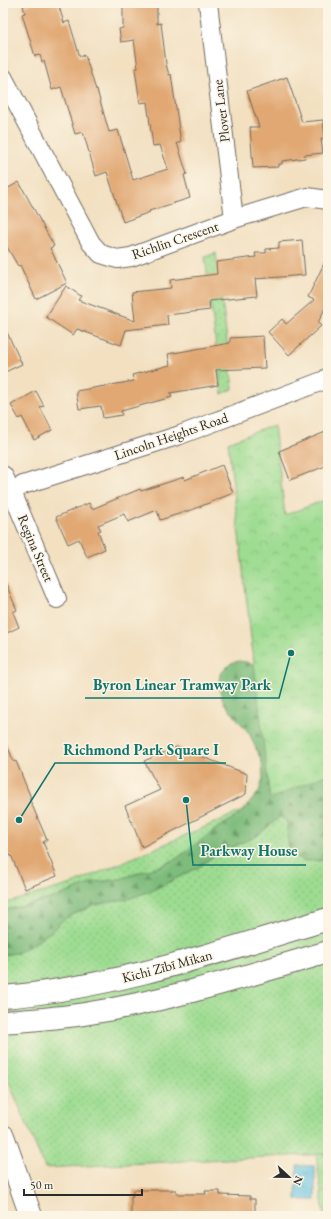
<svg xmlns="http://www.w3.org/2000/svg" width="331" height="1219" font-family="'EB Garamond',serif">
<defs>
<pattern id="grass-dots" width="8" height="8" patternUnits="userSpaceOnUse"><rect width="8" height="8" fill="#9ddc91"/><path d="M2 2h.1M6 6h.1" fill="none" stroke="#87bd7d" stroke-width="1.8" stroke-linecap="round"/></pattern>
<pattern id="forest-firs" width="22" height="20" patternUnits="userSpaceOnUse"><rect width="22" height="20" fill="#7ebc7b"/><path d="M5 1l3.5 6h-7zM16 11l3.5 6h-7z" fill="#679965"/></pattern>
<pattern id="park-crowns" width="20" height="18" patternUnits="userSpaceOnUse"><rect width="20" height="18" fill="#9ddc91"/><path d="M2 6a3 3 0 1 1 6 0M12 15a3 3 0 1 1 6 0" fill="none" stroke="#87bd7d"/></pattern>
<pattern id="water-ripples" width="26" height="14" patternUnits="userSpaceOnUse"><rect width="26" height="14" fill="#66c3e4"/><path d="M2 4q2-2 4 0t4 0M15 11q2-2 4 0t4 0" fill="none" stroke="#549fb9"/></pattern>
</defs>
<rect width="100%" height="100%" fill="#fcf5e5"/>
<filter id="ink" filterUnits="userSpaceOnUse"><feTurbulence type="fractalNoise" baseFrequency=".025" numOctaves="2"/><feDisplacementMap in="SourceGraphic" scale="8" xChannelSelector="R" yChannelSelector="G"/><feConvolveMatrix kernelMatrix="1 2 1 2 8 2 1 2 1" color-interpolation-filters="sRGB"/></filter>
<filter id="wash" filterUnits="userSpaceOnUse"><feTurbulence type="fractalNoise" baseFrequency=".012" numOctaves="4" result="noise"/><feDisplacementMap in="SourceGraphic" scale="16" xChannelSelector="R" yChannelSelector="G"/><feGaussianBlur stdDeviation="0.9" result="paint"/><feColorMatrix in="noise" values="0 0 0 0 0 0 0 0 0 0 0 0 0 0 0 0 0 1.4 0 .05"/><feComposite in="paint" operator="in"/></filter>
<g filter="url(#wash)">
<rect width="100%" height="100%" fill="#f2e0c1"/>
<g fill="url(#grass-dots)" stroke="#64845e">
<path d="M216,253l17,136 -11,5 -17,-137z"/>
<path d="M328,774v380l-283,14 -42,-100v-164l69,-20z"/>
</g>
<path fill="url(#forest-firs)" stroke="#547453" d="M239,661l7,1 14,6 68,59v131l-2,2 -21,1 -12,-6 -2,-3 -3,-8 -1,-23 -7,-4 -23,19 -23,10 -22,11 -13,10 -46,23 -25,9 -33,6 -23,10 -8,4 -12,12 -27,18 -8,4 -14,2v-45l17,-3 37,-10 37,-15 23,-2 46,-15 13,-6 43,-32 20,-12 20,-23 4,-14 -1,-16 -13,-29 -25,-30 -5,-15 1,-14 11,-11z"/>
<g fill="url(#park-crowns)" stroke="#64845e">
<path d="M274,425l11,90 43,-16v275l-58,25 -42,-357z"/>
<path d="M316,1154h12v62h-4z"/>
</g>
<path fill="url(#water-ripples)" stroke="#487788" d="M297,1165l18,1v34h-19z"/>
<g id="blocks">
<g fill="#e1a873">
<path d="M33,3h25l6,20 5,-2 11,36 5,-2 11,35h1l12,42 9,-2 15,50 35,-11 -8,-24 -7,1 -6,-44 -7,1 -5,-34 3,-1 -4,-28 -13,2 -2,-13 4,-1v-25h34v21l4,-1 5,41 3,11 2,-1 10,69h-4l10,31 -3,1 6,23 -41,13 1,1 -27,10 -16,-50 -11,4 -13,-44 -8,2 -14,-47 -9,3 -8,-29 -2,1 -2,-7 -5,1 -13,-42 3,-1 -2,-7z"/>
<path d="M287,77l15,45 21,-2 2,19h-4l2,14 -19,2 1,3 -23,3v3h-4v3l-25,1 -3,-41h9l-12,-36z"/>
<path d="M19,182l35,64 -4,2 17,35 -31,16 -16,-34 -2,1 -15,-26v-49z"/>
<path d="M302,240l3,35 -50,4 2,17 -48,5 1,9 -43,5 1,10 -42,5 -5,15 -44,-16 -4,6 -27,-18 20,-31 15,10 -3,4 57,21 -3,-29 39,-4 -1,-8 47,-6 -1,-12 40,-5 -1,-4h11v-4l13,-1v-6z"/>
<path d="M328,255v52l-2,-1 -8,17 3,3 -32,29 -21,-23 14,-13 4,5 28,-24 -6,-3z"/>
<path d="M3,324l19,40 -19,9z"/>
<path d="M263,336l2,32 -49,2 2,15 -48,8 2,4 -51,14 1,4 -19,3 -2,-12 -22,3 -3,-18 58,-10 -2,-6 38,-10 -2,-11 62,-11v-5z"/>
<path d="M36,391l8,15 -4,1 12,23 -18,10 -12,-23 -3,2 -8,-14z"/>
<path d="M328,431v34l-38,15 -11,-29z"/>
<path d="M222,465l11,28 -39,16 -34,11 -3,-10 -29,12 -4,-8 -26,11 3,5 -3,1 7,18 -18,8 -8,-18 -11,5 -12,-27 33,-14 3,6 48,-20 1,2 43,-14 1,3z"/>
<path d="M3,577l14,33 -4,2 6,15 -16,8z"/>
<path d="M3,736l11,26 2,-1 15,37h-2l18,42 -4,2 14,34 -32,13 -14,-34 -4,2 -4,-10z"/>
<path d="M177,747l70,27 -1,20 -104,53 -17,-41 35,-16 -16,-29z"/>
<path d="M133,1190h43v4h30l-1,-3h15v4l30,1v3h5v13h-1v4h-123v-20h2z"/>
</g>
</g>
</g>
<g filter="url(#ink)">
<use href="#blocks" fill-opacity="0" stroke="#716a60" stroke-width="1"/>
<g fill="none" stroke-linecap="round" stroke-linejoin="round">
<defs>
<g id="minor">
<path d="M208,3l26,216"/>
<path d="M3,77l88,166 10,11 16,5 14,-2 103,-38 73,-22 21,3"/>
<path d="M3,475l9,17 45,107"/>
<path d="M12,492l11,-7 157,-50 145,-55 3,-3"/>
</g>
<path id="secondary" d="M3,1136l28,80"/>
<g id="trunk">
<path d="M3,997c111,-9 218,-46 325,-78"/>
<path d="M3,1022c29,-2 59,-4 87,-9 81,-13 159,-38 238,-61"/>
</g>
</defs>
<use href="#minor" stroke="#716a60" stroke-width="20"/>
<use href="#secondary" stroke="#716a60" stroke-width="24"/>
<use href="#trunk" stroke="#716a60" stroke-width="24"/>
<use href="#minor" stroke="#fff" stroke-width="18"/>
<use href="#secondary" stroke="#fff" stroke-width="22"/>
<use href="#trunk" stroke="#fff" stroke-width="22"/>
</g>
</g>
<g text-anchor="middle" dominant-baseline="central" stroke-width="3" stroke-linejoin="round" paint-order="stroke">
<g font-size="14" fill="#2b2b2b" stroke="#fcf5e5">
<text transform="translate(221 111) rotate(-97)">Plover Lane</text>
<text transform="translate(175 240) rotate(-19)">Richlin Crescent</text>
<text transform="translate(171 436) rotate(-19)">Lincoln Heights Road</text>
<text transform="translate(36 548) rotate(67)">Regina Street</text>
<text transform="translate(167 966) rotate(-15)">Kichi Zībī Mīkan</text>
</g>
</g>
<path fill="none" stroke="#0f766e" stroke-width="1.5" d="M291 653L279 698H85M19 820L55 763H226M186 800L193 865H306"/>
<g fill="#0f766e" stroke="#fcf5e5" stroke-width="1.5">
<circle cx="291" cy="653" r="4"/>
<circle cx="19" cy="820" r="4"/>
<circle cx="186" cy="800" r="4"/>
</g>
<g font-size="15" text-anchor="middle" font-weight="bold" fill="#0f766e" stroke="#fcf5e5" stroke-width="3" stroke-linejoin="round" paint-order="stroke">
<text x="182" y="690">Byron Linear Tramway Park</text>
<text x="141" y="755">Richmond Park Square I</text>
<text x="249" y="856">Parkway House</text>
</g>
<rect width="331" height="1219" fill="none" stroke="#fcf5e5" stroke-width="16"/>
<g transform="translate(289 1177) rotate(112)" stroke="#fcf5e5" stroke-width="3" paint-order="stroke">
<path d="M0-3L7 15L0 10L-7 15Z" fill="#2b2b2b"/>
<text y="-6" font-size="11" font-weight="bold" text-anchor="middle" fill="#2b2b2b">N</text>
</g>
<path d="M24 1189v6h118v-6" fill="none" stroke="#2b2b2b" stroke-width="2"/>
<text x="30" y="1189" font-size="12" fill="#2b2b2b" stroke="#fcf5e5" stroke-width="3" paint-order="stroke">50 m</text>
</svg>
